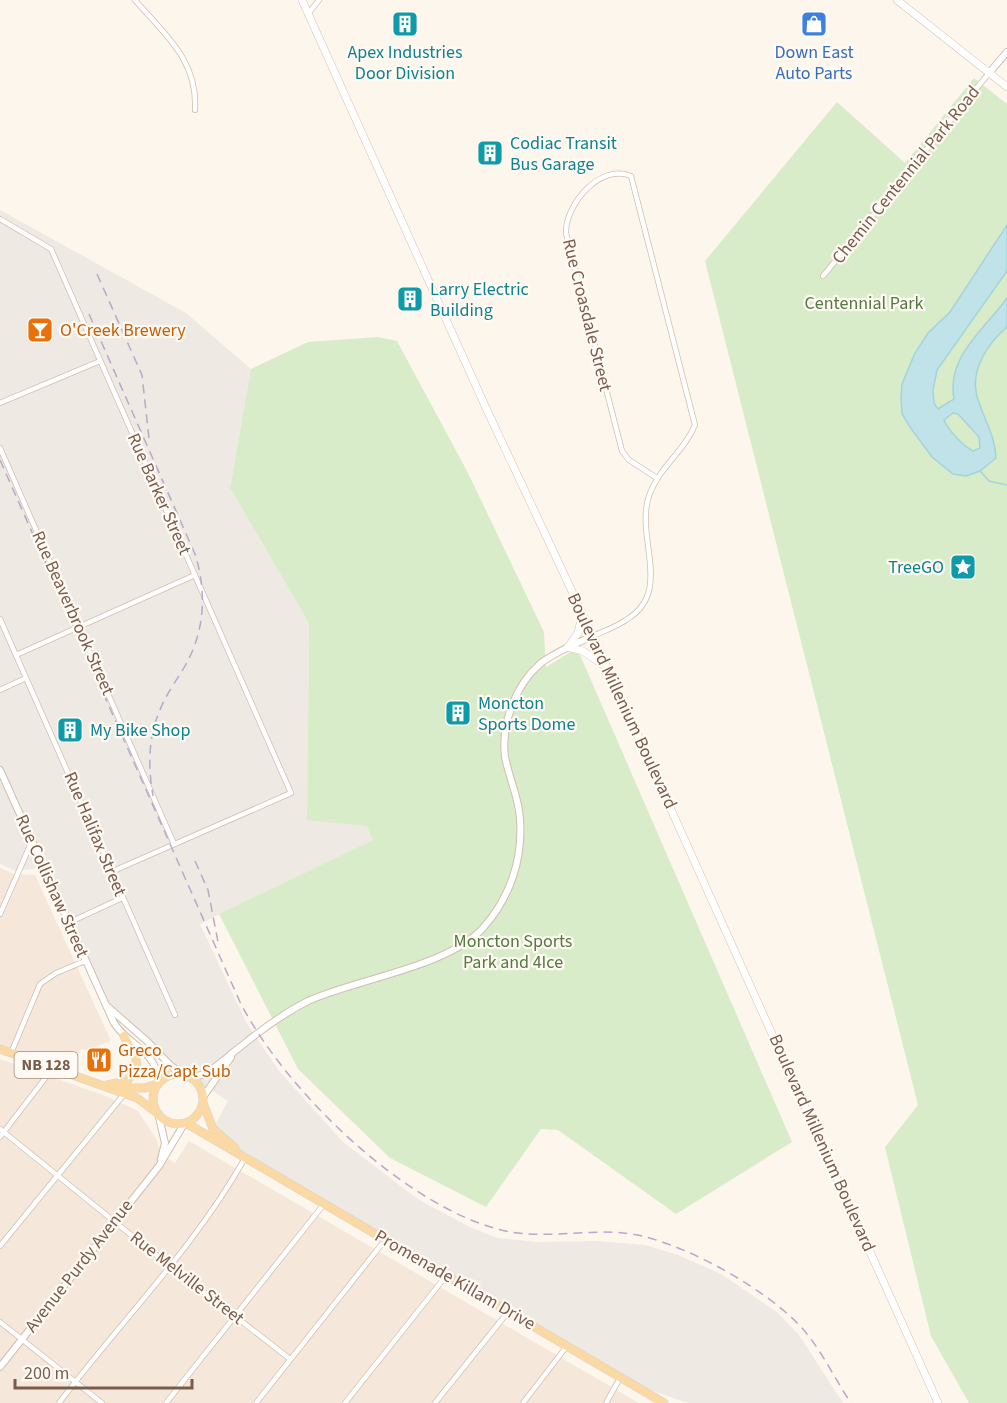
<svg xmlns="http://www.w3.org/2000/svg" width="1007" height="1403" font-family="'Source Sans 3',sans-serif">
<rect width="100%" height="100%" fill="#fdf6ec"/>
<g fill="#f5e8da">
<path d="M0,868l14,6 21,1 76,166 -20,7 -2,3 -8,-2 -9,22 -72,-26z"/>
<path d="M0,1059l106,37 32,15 19,29 3,13 15,10 14,-22 450,262h-639z"/>
</g>
<path fill="#efe9e4" d="M0,210l186,103 65,56 -21,119 79,135 -2,196 61,7 5,14 -173,84 47,100 33,48 63,70 76,58 51,27 27,11 40,4 60,-1 48,4 33,10 43,19 56,38 22,23 44,68h-155l-64,-22 -416,-243 20,-37 -56,-37 -40,-33 -24,-28 -61,-136 -32,4 -15,-7z"/>
<g fill="#d8ecc9">
<path d="M974,78l33,26v1299h-38l-38,-67 -46,-189 33,-42 -213,-844 132,-159 68,61z"/>
<path d="M378,337l19,4 71,132 76,159 2,35 31,-19 215,494 -116,72 -118,-84 -17,-1 -55,78 -96,-49 -92,-89 -79,-155 154,-74 -6,-14 -60,-6 2,-197 -79,-135 21,-119 57,-27z"/>
</g>
<path fill="#bfe3e8" stroke="#a5d3da" stroke-width="1.5" fill-rule="evenodd" d="M1007,225v46l-70,99 -4,20 1,13 4,6 16,-10c-8,-42 31,-70 53,-101v29c-19,16 -37,43 -30,69 6,22 18,38 19,62l-16,13 -14,5 -13,-2 -21,-17 -22,-30 -8,-13 -1,-16 1,-14 13,-31 13,-20 22,-21zM953,413l5,1 21,23 1,11 -7,3c-10,-5 -24,-20 -29,-31z"/>
<g fill="none" stroke-linecap="round" stroke-linejoin="round">
<path stroke="#a5d3da" stroke-width="1.5" d="M980,471l9,10 18,4"/>
<defs>
<g id="minor">
<path d="M135,0c30,35 63,60 60,110"/>
<path d="M308,14l11,-14"/>
<path d="M0,219l51,30 240,544 -180,79"/>
<path d="M823,276l166,-203"/>
<path d="M0,403l100,-42"/>
<path d="M0,448l174,396"/>
<path d="M0,619l175,396"/>
<path d="M593,636c11,-5 23,-9 33,-16 49,-29 7,-84 24,-127 10,-26 35,-43 45,-68l-64,-249c-31,-13 -66,29 -65,57l56,218 7,9 28,18"/>
<path d="M16,655l179,-80"/>
<path d="M0,690l26,-12"/>
<path d="M0,914l32,-73"/>
<path d="M68,923l54,-25"/>
<path d="M11,1053l29,-69 16,-11 29,-12"/>
<path d="M0,1129l141,114 149,116"/>
<path d="M0,1137l53,-69"/>
<path d="M0,1246l125,-153"/>
<path d="M0,1322l102,81"/>
<path d="M59,1403c62,-82 136,-156 186,-245"/>
<path d="M166,1403l158,-199"/>
<path d="M256,1403l129,-163"/>
<path d="M345,1403l101,-127"/>
<path d="M435,1403l73,-91"/>
<path d="M523,1403l44,-57"/>
<path d="M606,1403l14,-25"/>
</g>
<g id="tertiary">
<path d="M989,73l18,-21"/>
<path d="M0,770l114,253c16,25 40,24 45,59"/>
<path d="M108,1007l40,35 22,23 15,11"/>
<path d="M191,1078c20,-4 33,-19 49,-31 21,-17 44,-34 68,-46 48,-22 140,-34 175,-73 27,-30 40,-69 37,-109 -1,-21 -11,-41 -15,-62 -4,-33 10,-72 36,-94 16,-12 34,-19 52,-27"/>
<path d="M203,1097l28,-40"/>
<path d="M159,1117l6,26 -4,16"/>
<path d="M0,1367l159,-201 25,-42"/>
</g>
<g id="secondary">
<path d="M302,0l184,408 107,228 345,767"/>
<path d="M897,0l110,87"/>
<path d="M568,647l15,4 22,15"/>
<path d="M568,647l10,-14 4,-18"/>
</g>
<g id="primary">
<path d="M0,1049l137,49 19,14"/>
<circle cx="178" cy="1099" r="25"/>
<path d="M107,1085l20,-4 10,-13 -1,-10 -12,-22"/>
<path d="M119,1088h26l12,-4"/>
<path d="M203,1103l10,26 22,19"/>
<path d="M186,1123l478,280"/>
</g>
</defs>
<use href="#minor" stroke="#d1beb0" stroke-width="6"/>
<use href="#tertiary" stroke="#d1beb0" stroke-width="8"/>
<use href="#secondary" stroke="#d6c0b0" stroke-width="8"/>
<use href="#primary" stroke="#dad1cd" stroke-width="9"/>
<use href="#minor" stroke="#fff" stroke-width="4.5"/>
<use href="#tertiary" stroke="#fff" stroke-width="6"/>
<use href="#secondary" stroke="#fff" stroke-width="7"/>
<use href="#primary" stroke="#fbd9a5" stroke-width="8"/>
<g stroke="#b9a8c9" stroke-width="1.5" stroke-dasharray="9 6" stroke-linecap="butt">
<path d="M97,274l45,101 7,63"/>
<path d="M89,314l106,240c12,38 10,77 -10,112 -8,14 -19,28 -25,44 -12,27 -12,57 -7,86"/>
<path d="M0,460l240,542c45,88 163,203 261,228 41,10 81,-1 122,3 53,4 151,59 184,101 17,21 29,47 44,69"/>
<path d="M195,861l13,29 10,52"/>
</g>
</g>
<defs>
<symbol id="building-square" viewBox="-11 -11 22 22"><rect x="-9" y="-9" width="18" height="18" rx="4" fill="#0f9aa8" stroke="#fffaf3"/><path d="M-4-6H4V6H1V3H-1V6H-4ZM-2.5-4.3h1.7v1.8h-1.7ZM.8-4.3h1.7v1.8H.8ZM-2.5-1h1.7V.8h-1.7ZM.8-1h1.7V.8H.8Z" fill="#fff"/></symbol>
<symbol id="shop-square" viewBox="-11 -11 22 22"><rect x="-9" y="-9" width="18" height="18" rx="4" fill="#3f7fe0" stroke="#fffaf3"/><path d="M-5-2.5h2.3a2.7 3.5 0 0 1 5.4 0H5L5.5 6h-11ZM-1.5-2.5h3a1.5 2.3 0 0 0-3 0Z" fill="#fff"/></symbol>
<symbol id="bar-square" viewBox="-11 -11 22 22"><rect x="-9" y="-9" width="18" height="18" rx="4" fill="#e8710a" stroke="#fffaf3"/><path d="M-6-5H6L.8 .8V4.5H3.5V6h-7V4.5H-.8V.8Z" fill="#fff"/></symbol>
<symbol id="sight-square" viewBox="-11 -11 22 22"><rect x="-9" y="-9" width="18" height="18" rx="4" fill="#0f9aa8" stroke="#fffaf3"/><path d="M0-6L1.8-2.2L6-1.7L2.9 1.2L3.7 5.4L0 3.3L-3.7 5.4L-2.9 1.2L-6-1.7L-1.8-2.2Z" fill="#fff"/></symbol>
<symbol id="restaurant-square" viewBox="-11 -11 22 22"><rect x="-9" y="-9" width="18" height="18" rx="4" fill="#e8710a" stroke="#fffaf3"/><path d="M-5-6h1v4h1v-4h1v4h1v-4h1v5L-1.5 .5V6h-2V.5L-5-1ZM5-6V6H3V1.5H1.5Q1.5-4 5-6Z" fill="#fff"/></symbol>
</defs>
<g fill-rule="evenodd">
<use href="#building-square" x="390" y="9" width="30" height="30"/>
<use href="#shop-square" x="799" y="9" width="30" height="30"/>
<use href="#building-square" x="475" y="138" width="30" height="30"/>
<use href="#building-square" x="395" y="284" width="30" height="30"/>
<use href="#bar-square" x="25" y="315" width="30" height="30"/>
<use href="#sight-square" x="948" y="552" width="30" height="30"/>
<use href="#building-square" x="443" y="698" width="30" height="30"/>
<use href="#building-square" x="55" y="715" width="30" height="30"/>
<use href="#restaurant-square" x="84" y="1045" width="30" height="30"/>
</g>
<g text-anchor="middle" dominant-baseline="central" stroke-width="4.5" stroke-linejoin="round" paint-order="stroke">
<rect fill="#fffaf3" stroke="#a28b7f" stroke-width="1.5" x="14.5" y="1052" width="63" height="26" rx="4.5"/>
<g font-size="16" font-weight="bold" fill="#7a5c4d">
<text x="46" y="1065">NB 128</text>
</g>
<g font-size="18" fill="#0d838f" stroke="#fffaf3" text-anchor="start">
<text x="405" y="52" text-anchor="middle">Apex Industries<tspan x="405" dy="21">Door Division</tspan></text>
<text x="510" y="143">Codiac Transit<tspan x="510" dy="21">Bus Garage</tspan></text>
<text x="430" y="289">Larry Electric<tspan x="430" dy="21">Building</tspan></text>
<text x="944" y="567" text-anchor="end">TreeGO</text>
<text x="478" y="703">Moncton<tspan x="478" dy="21">Sports Dome</tspan></text>
<text x="90" y="730">My Bike Shop</text>
</g>
<g font-size="18" fill="#366cbe" stroke="#fffaf3">
<text x="814" y="52">Down East<tspan x="814" dy="21">Auto Parts</tspan></text>
</g>
<g font-size="18" fill="#7a5c4d" stroke="#fffaf3">
<text transform="translate(906 175) rotate(-51)">Chemin Centennial Park Road</text>
<text transform="translate(587 315) rotate(76)">Rue Croasdale Street</text>
<text transform="translate(159 494) rotate(66)">Rue Barker Street</text>
<text transform="translate(73 613) rotate(66)">Rue Beaverbrook Street</text>
<text transform="translate(622 701) rotate(65)">Boulevard Millenium Boulevard</text>
<text transform="translate(95 834) rotate(67)">Rue Halifax Street</text>
<text transform="translate(52 886) rotate(66)">Rue Collishaw Street</text>
<text transform="translate(822 1143) rotate(66)">Boulevard Millenium Boulevard</text>
<text transform="translate(79 1266) rotate(-52)">Avenue Purdy Avenue</text>
<text transform="translate(187 1278) rotate(38)">Rue Melville Street</text>
<text transform="translate(455 1280) rotate(30)">Promenade Killam Drive</text>
</g>
<g font-size="18" fill="#537a41" stroke="#fffaf3">
<text x="864" y="303">Centennial Park</text>
<text x="513" y="941">Moncton Sports<tspan x="513" dy="21">Park and 4Ice</tspan></text>
</g>
<g font-size="18" fill="#c56008" stroke="#fffaf3" text-anchor="start">
<text x="60" y="330">O'Creek Brewery</text>
<text x="118" y="1050">Greco<tspan x="118" dy="21">Pizza/Capt Sub</tspan></text>
</g>
</g>
<path d="M15 1379v9h177v-9" fill="none" stroke="#7a5c4d" stroke-width="3"/>
<text x="24" y="1379" font-size="18" fill="#7a5c4d" stroke="#fffaf3" stroke-width="4.5" paint-order="stroke">200 m</text>
</svg>
